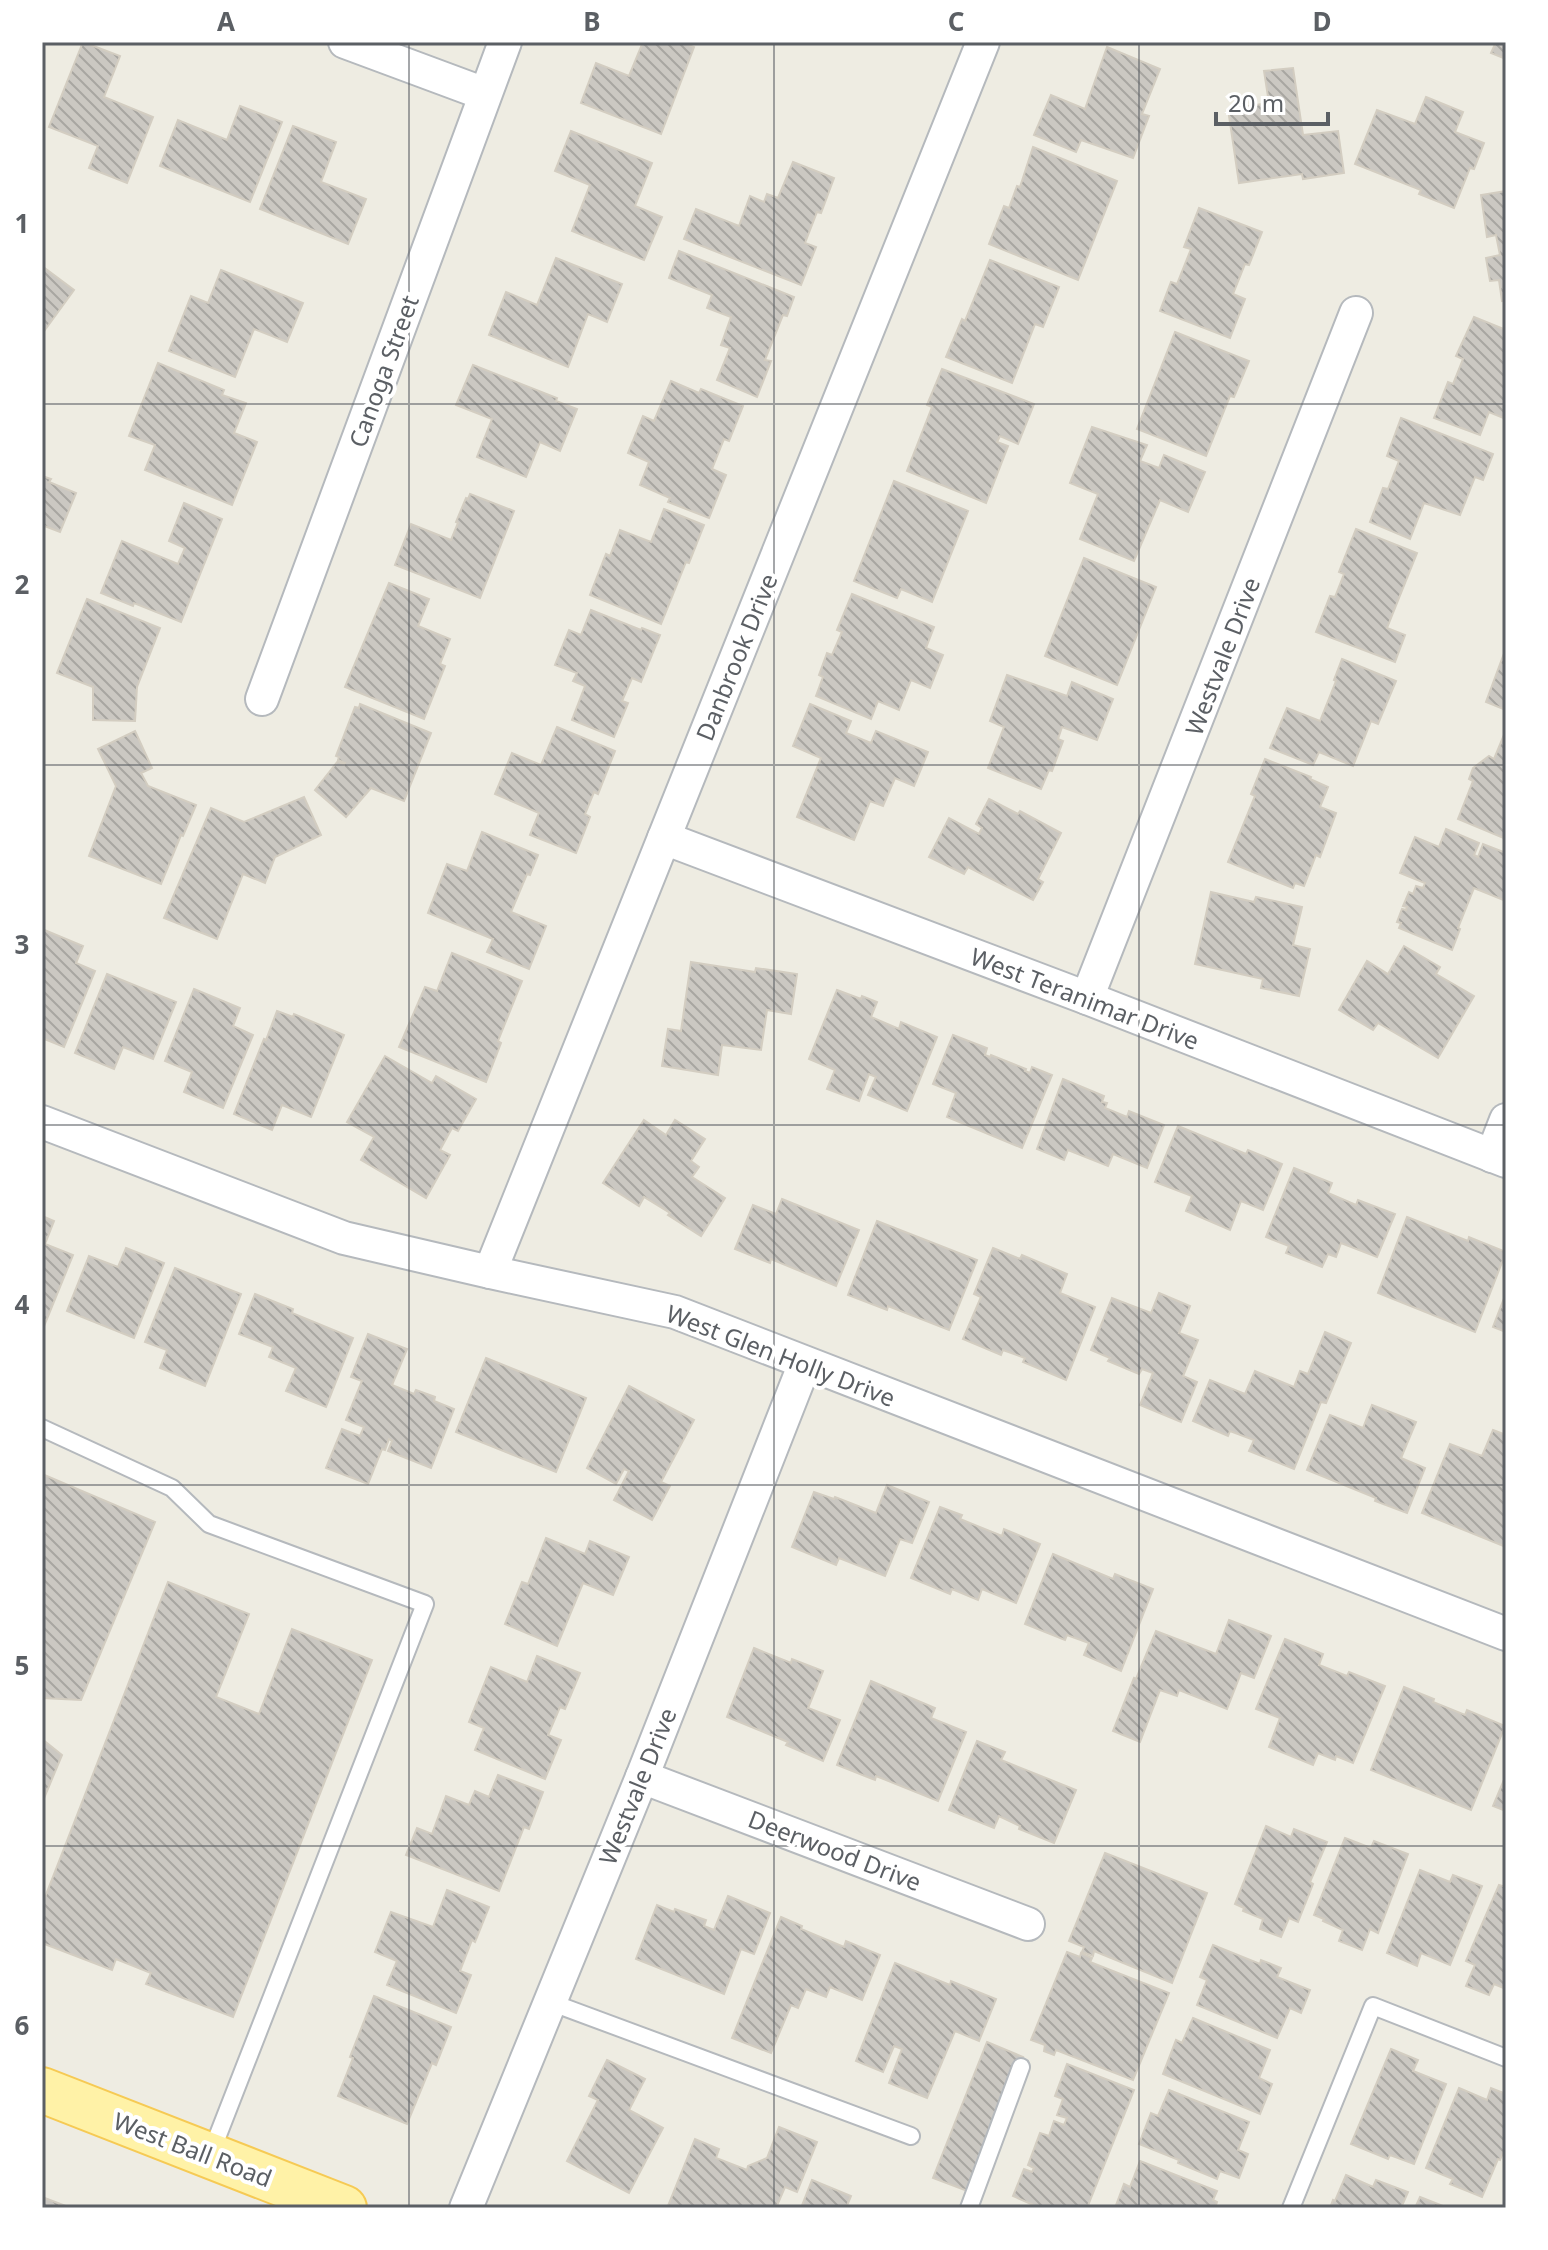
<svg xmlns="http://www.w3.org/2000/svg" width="1548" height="2250" font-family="'Noto Sans',sans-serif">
<defs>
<pattern id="building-back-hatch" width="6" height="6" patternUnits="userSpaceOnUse" patternTransform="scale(2)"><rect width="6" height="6" fill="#cbc8c2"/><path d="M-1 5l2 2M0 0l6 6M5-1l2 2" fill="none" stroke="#a8a6a1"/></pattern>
</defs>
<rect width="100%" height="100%" fill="#eeece2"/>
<g fill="url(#building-back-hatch)" stroke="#d3cdc1" stroke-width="2">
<path d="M83,42l37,14 -16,41 49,20 -26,66 -38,-15 9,-22 -49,-19z"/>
<path d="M643,42h38l13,5 -33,87 -80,-31 15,-40 33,13z"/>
<path d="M1496,42h10v17l-15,-6z"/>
<path d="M1107,47l53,22 -18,45 7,2 -16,42 -52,-18 -5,12 -42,-17 17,-40 34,14z"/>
<path d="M1293,68l10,67 35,-4 6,42 -41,6 -1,-5 -63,9 -11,-74 41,-6 -5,-32z"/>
<path d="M1426,97l37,15 -8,20 29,11 -10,26 -4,-1 -16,40 -35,-14 2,-4 -66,-26 22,-54 38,14z"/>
<path d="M240,106l42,16 -32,80 -90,-36 18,-46 49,20z"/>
<path d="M293,126l43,16 -15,40 45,17 -18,45 -88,-35z"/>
<path d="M571,131l81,32 -17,43 27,11 -18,43 -72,-29 18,-46 -35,-14z"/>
<path d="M1033,147l84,34 -39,99 -89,-36 15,-38 5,2 8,-22 3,1z"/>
<path d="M793,162l41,16 -13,35 -4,-1 -12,31 11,4 -15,38 -117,-46 12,-30 43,17 11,-30 14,6 3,-8 11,4z"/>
<path d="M1506,191v109l-4,1 -3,-21 -9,1 -4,-23 14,-3 -4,-20 -9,2 -6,-42z"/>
<path d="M1199,208l63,24 -13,33 -4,-1 -12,30 12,5 -15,39 -70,-27 11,-29 6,2 14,-35 -7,-2z"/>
<path d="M679,251l115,46 -7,19 -4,-1 -18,45 6,1 -14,36 -40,-17 13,-32 -9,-3 10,-28 -24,-9 5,-13 -43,-17z"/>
<path d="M556,258l66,26 -15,38 -19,-8 -20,53 -79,-32 17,-43 31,13z"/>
<path d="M990,260l69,27 -16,40 -8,-3 -23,59 -66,-26 16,-38 3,2z"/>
<path d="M42,266l32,24 -32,44z"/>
<path d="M221,270l82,33 -16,39 -33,-13 -19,48 -66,-26 22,-55 17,7z"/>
<path d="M1474,317l32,13v89l-17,-7 -9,23 -46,-17 14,-36 5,2 10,-25 -7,-3z"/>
<path d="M1175,332l74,29 -15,36 -4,-1 -24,60 -69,-27z"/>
<path d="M158,363l66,27 -2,5 24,8 -12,30 23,9 -25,63 -87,-35 10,-25 -26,-9z"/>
<path d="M473,365l84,33 -1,3 21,8 -17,42 -20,-9 -14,35 -49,-20 15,-38 -36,-14z"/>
<path d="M942,369l92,35 -16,40 -18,-8 -3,6 11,4 -22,57 -79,-32 25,-64 -5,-2z"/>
<path d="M671,381l28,12 2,-4 42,17 -14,35 -5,-2 -12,30 14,6 -17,43 -41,-16 2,-4 -30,-13 9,-23 -21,-9 15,-37 11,5z"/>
<path d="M1401,418l92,36 -10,26 -8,-3 -15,38 -36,-12 -14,36 -40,-17 13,-34 5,1 11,-28 -12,-5z"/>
<path d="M1092,427l55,18 -7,16 19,7 5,-13 41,17 -17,40 -28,-12 -26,61 -54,-22 18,-45 -28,-11z"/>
<path d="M42,476l9,3 -2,3 27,11 -16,39 -18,-7z"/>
<path d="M894,481l74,30 -36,91 -31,-13 -4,9 -43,-17z"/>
<path d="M470,494l44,17 -34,87 -85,-33 16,-41 40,16 7,-17 -2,-1 10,-24 2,1z"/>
<path d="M184,503l38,16 -41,103 -47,-19 -1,3 -32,-13 21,-52 56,23 7,-16 -16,-7z"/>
<path d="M664,509l40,16 -15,38 -3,-1 -25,62 -71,-29 16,-41 4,2 10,-26 31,12z"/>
<path d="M1356,529l61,24 -30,75 18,7 -10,27 -79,-30 14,-36 5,1 9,-23 -5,-2z"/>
<path d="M1084,558l72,29 -39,98 -72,-29z"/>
<path d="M389,583l40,16 -11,27 32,13 -10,25 5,2 -21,53 -79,-32z"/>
<path d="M852,594l82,33 -8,21 17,7 -13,33 -19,-8 -12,30 -21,-9 -7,18 -55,-23 7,-19 -4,-2 8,-22 5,2 10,-23 -5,-2z"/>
<path d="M87,599l73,29 -23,59 -2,34 -42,-1v-33l-36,-14z"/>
<path d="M591,610l50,20 1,-2 18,7 -19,47 -9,-4 -10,23 6,2 -14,34 -42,-17 13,-34 -12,-5 4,-8 -22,-8 14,-35 12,5z"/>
<path d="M1506,648v62l-20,-8z"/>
<path d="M1342,659l54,22 -18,43 -7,-3 -18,45 -34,-14 -6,13 -43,-17 17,-40 33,13 16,-40 -2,-1z"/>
<path d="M1007,675l60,21 5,-14 41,17 -16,41 -35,-13 -4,12 5,2 -11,30 -3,-1 -8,19 -53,-21 16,-41 -14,-6z"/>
<path d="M360,704l71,29 -27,68 -33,-13 -25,29 -31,-27 23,-29 6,4 1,-2 -7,-3 1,-3 -3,-1 19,-49 4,1z"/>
<path d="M810,704l41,17 -5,12 25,10 5,-12 52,21 -14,34 -19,-8 -12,28 -13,-5 -16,39 -57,-23 24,-59 -28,-12z"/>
<path d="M557,727l58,24 -17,43 -4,-2 -9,22 5,3 -14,36 -46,-18 9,-22 -44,-19 17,-41 29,12z"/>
<path d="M1506,730v109l-48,-20 15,-38 -4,-2 4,-11 16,-12 5,3z"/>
<path d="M135,731l17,37 -11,5 7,13 48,19 -13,31 -2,-1 -20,49 -72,-28 27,-70 -18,-37z"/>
<path d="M1265,759l46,18 -1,2 18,8 -8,20 16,6 -16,44 -4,-2 -12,31 -9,-3 -2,5 -65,-26 27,-66 -4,-2z"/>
<path d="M304,797l17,38 -46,22 -10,26 -22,-9 -26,65 -53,-21 47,-110 33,14z"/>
<path d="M989,799l29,15 2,-3 41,22 -23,46 5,3 -10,18 -65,-33 -4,7 -35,-17 20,-39 30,16 3,-6 -6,-4z"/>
<path d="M1446,829l33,14 -5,12 4,2 5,-13 23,9v48l-32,-13 -16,40 2,1 -8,21 -53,-22 2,-5 -4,-1 5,-13 4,1 1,-3 -4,-1 6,-14 4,2 3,-8 7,2 2,-5 -25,-10 15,-36 24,10z"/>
<path d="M482,832l56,23 -8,20 -3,-1 -16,38 35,14 -17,43 -42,-17 6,-13 -65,-26 19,-49 20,7z"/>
<path d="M1211,892l43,10 2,-5 46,10 -9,38 17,4 -11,47 -38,-8 2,-9 -68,-15z"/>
<path d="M42,929l41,17 -7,17 19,8 -31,76 -22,-9z"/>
<path d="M1404,946l36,21 -4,7 38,22 -36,62 -60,-35 -5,7 -34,-20 28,-49 21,13z"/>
<path d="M452,953l70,28 -24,60 3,2 -15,39 -87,-35 26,-60 12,4z"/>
<path d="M691,962l64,10 1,-4 41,6 -6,40 -24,-4 -6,40 -39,-5 -4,30 -56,-9 6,-37 13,2z"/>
<path d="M107,974l69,28 -23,57 -30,-12 -9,22 -39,-16z"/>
<path d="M194,989l46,19 -7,18 20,9 -30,73 -39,-16 8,-20 -27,-11z"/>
<path d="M837,990l24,9 1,-3 15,6 -6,15 28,12 2,-7 36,15 -30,74 -39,-16 8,-18 -7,-3 -10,27 -32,-12 8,-19 -26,-11z"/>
<path d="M277,1011l16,6 1,-3 50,21 -33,82 -29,-12 -10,25 -38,-16 30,-75 2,1z"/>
<path d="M953,1035l34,13 -2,7 5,2 1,-2 35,14 -1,2 5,2 2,-6 20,8 -30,73 -75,-31 9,-24 -23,-9z"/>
<path d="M385,1056l47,27 4,-7 40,23 -18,32 -6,-3 -12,22 10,5 -24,43 -65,-38 13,-23 -27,-15z"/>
<path d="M1063,1079l41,17 -2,6 5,1 -2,5 22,9 2,-6 35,14 -17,43 -34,-14 -5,12 -40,-16 -4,10 -27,-11z"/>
<path d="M644,1120l22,15 9,-15 30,19 -14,22 8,6 -7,10 33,21 -24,38 -33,-21 2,-2 -26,-16 -5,9 -36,-23z"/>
<path d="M1178,1126l68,28 2,-4 34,14 -19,46 -22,-9 -11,29 -44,-19 6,-15 -37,-14z"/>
<path d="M1294,1168l38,15 -4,10 28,12 2,-5 37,14 -18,43 -36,-14 -5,14 -8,-3 -6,13 -36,-14 3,-7 -23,-9z"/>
<path d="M782,1199l77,31 -23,56 -65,-27 -1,4 -35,-14 18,-44 23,9z"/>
<path d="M42,1216l12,5 -9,23 28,11 -31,76z"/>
<path d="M1407,1217l61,24 1,-4 37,15 -31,80 -97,-39z"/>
<path d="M877,1221l100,39 -28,70 -61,-24 -1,4 -39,-15z"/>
<path d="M126,1248l38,15 -30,75 -67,-27 22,-55 29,11z"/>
<path d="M993,1248l27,11 2,-4 45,19 -7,19 35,14 -29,73 -43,-18 2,-4 -22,-8 -2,5 -38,-16 18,-42 -7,-3z"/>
<path d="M175,1268l66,26 -36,92 -45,-18 7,-18 -22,-8z"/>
<path d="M1159,1293l31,13 -11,27 19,7 -15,36 14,6 -16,40 -41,-17 13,-32 -11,-4 -3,5 -31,-13 2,-3 -19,-8 21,-52 39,15z"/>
<path d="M1506,1293v39l-13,-5z"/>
<path d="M255,1294l38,15 -1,4 61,25 -27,69 -40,-16 10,-23 -27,-11 4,-10 -34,-13z"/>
<path d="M1325,1332l26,11 -25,60 -5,-1 -27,67 -45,-18 5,-11 -24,-9 -2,5 -35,-15 17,-41 35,14 10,-23 39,16 6,-16 8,3z"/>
<path d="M368,1334l39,15 -15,36 22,9 2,-4 19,7 -1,4 20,8 -23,59 -43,-17 4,-10 -3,-2 -4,11 -3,-1 -14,35 -42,-16 16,-39 18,7 4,-9 -18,-7 16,-39 -11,-4z"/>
<path d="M486,1358l100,40 -30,74 -100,-40z"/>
<path d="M629,1386l65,34 -33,62 9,4 -18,34 -38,-20 15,-29 -5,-2 -8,15 -29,-16z"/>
<path d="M1372,1405l44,17 -15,36 24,10 -18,45 -32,-12 1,-3 -69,-28 23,-55 33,13z"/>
<path d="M1493,1430l13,5v112l-84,-34 28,-69 32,12z"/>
<path d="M42,1474l113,48 -74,178 -39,-2z"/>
<path d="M887,1485l42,17 -17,41 -12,-4 -15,37 -46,-18 -3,7 -44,-18 22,-55 20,7 1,-2 41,16z"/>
<path d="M940,1507l22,8 -2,4 42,17 2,-7 36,15 -24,59 -34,-14 -4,11 -26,-11 -2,5 -39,-16z"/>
<path d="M546,1538l39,16 5,-13 39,16 -16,38 -30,-12 -26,63 -52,-22 17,-42 6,2z"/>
<path d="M1053,1554l60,25 2,-5 38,15 -32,82 -37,-16 5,-12 -22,-8 -2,5 -40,-16z"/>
<path d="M168,1582l81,32 -33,83 43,17 33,-85 80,31 -139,357 -87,-33 5,-11 -35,-14 -4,11 -70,-27v-38z"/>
<path d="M1229,1620l42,16 -17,42 -13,-5 -14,36 -48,-19 -2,6 -17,-6 -20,52 -27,-11 21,-53 2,1 20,-48 60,23z"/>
<path d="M1285,1639l38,15 -4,11 28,11 2,-4 36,14 -32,77 -17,-7 -1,4 -17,-7 -5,12 -44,-18 11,-29 -24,-9z"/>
<path d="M754,1648l37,15 1,-4 31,12 -15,37 32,12 -17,41 -37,-16 2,-3 -61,-25z"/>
<path d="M537,1656l43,17 -15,36 -5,-2 -12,28 13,5 -16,39 -70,-29 9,-22 -15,-6 22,-55 36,15z"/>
<path d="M871,1681l64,27 -4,10 35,14 -28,69 -62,-25 -1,4 -38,-15z"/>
<path d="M1404,1687l30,12 -1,3 32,13 2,-5 38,16 -34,84 -100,-40z"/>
<path d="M42,1739l20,16 -20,48z"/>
<path d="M977,1741l28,11 -4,8 75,30 -22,53 -35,-14 1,-3 -21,-10 -5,12 -45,-18z"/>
<path d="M498,1775l45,17 -14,37 -5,-2 -25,64 -93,-36 11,-27 15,6 14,-38 23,9 6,-14 14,6z"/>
<path d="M1506,1775v36l-13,-5z"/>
<path d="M1266,1826l25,11 3,-8 33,13 -17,40 3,2 -15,38 -9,-4 -8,19 -21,-8 3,-10 -20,-8 1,-3 -9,-4z"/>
<path d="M1345,1838l26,10 3,-7 34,13 -30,79 -8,-4 -8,21 -23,-9 4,-11 -20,-9 1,-2 -10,-4z"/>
<path d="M1105,1853l102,40 -35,90 -78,-32 -1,5 -11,-4 2,-5 -15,-6z"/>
<path d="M1420,1870l30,12 3,-7 29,11 -32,79 -29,-12 -4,13 -30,-13z"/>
<path d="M1499,1885l7,2v102l-12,-5 -5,11 -23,-9 9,-21 -9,-4z"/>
<path d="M447,1890l42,17 -14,35 -3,-2 -12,31 11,4 -15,38 -69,-28 10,-24 -22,-9 16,-40 42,15z"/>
<path d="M728,1896l42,17 -16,41 -13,-5 -17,45 -88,-35 21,-54 17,7 1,-3 31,11 -2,6 10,4z"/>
<path d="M781,1917l21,9 -1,3 43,18 2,-6 34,14 -18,45 -32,-13 -4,10 -20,-8 -8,19 -7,-3 -20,48 -39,-15z"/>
<path d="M1213,1945l47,19 1,-4 20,8 -4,9 33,13 -9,23 -11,-5 -13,30 -80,-33 10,-25 -7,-3z"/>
<path d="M1067,1952l13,5 1,-4 11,5 -2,4 79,31 -36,87 -77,-30 -2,5 -10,-4 1,-6 -14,-5z"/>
<path d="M895,1963l55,22 1,-4 45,18 -17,42 -24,-10 -28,67 -38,-15 13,-34 -8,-3 -11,26 -27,-11z"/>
<path d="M374,1996l77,31 -15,38 -4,-2 -25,61 -69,-28 15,-38 -3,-1z"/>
<path d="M1193,2018l77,32 -11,28 13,6 -12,30 -97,-40 13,-34 6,3z"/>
<path d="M987,2042l36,15 -53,135 -37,-14z"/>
<path d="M1391,2049l27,11 -5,11 33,13 -32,80 -24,-9 -2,4 -37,-15z"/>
<path d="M607,2060l38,19 -16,31 34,18 -34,65 -62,-32 31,-61 -9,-4z"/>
<path d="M1067,2064l67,26 -47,118h-47l-27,-12 11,-27 8,3 2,-4 -6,-3 12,-32 9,3 5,-15 10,4 3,-7 -10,-3 6,-16 -8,-3z"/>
<path d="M1459,2088l28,12 4,-12 15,6v52l-6,14 -2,-1 -16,38 -32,-13 3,-5 -27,-11z"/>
<path d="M1169,2090l80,32 -11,28 10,4 -9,24 -19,-7 -3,8 -39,-16 1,-3 -40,-16 12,-31 7,3z"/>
<path d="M779,2127l38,15 -20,50 -12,-5 -9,21h-102l-6,-2 27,-67 24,10 -3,9 31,12 1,-4 19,-8z"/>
<path d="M1140,2161l77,30 -4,9 4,2 -2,6h-100l9,-24 6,3z"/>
<path d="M1346,2175l27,12 3,-7 32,12 -7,16h-71l3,-8 2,1z"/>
<path d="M812,2180l39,16 -5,12h-45z"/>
<path d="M42,2197l29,11h-29z"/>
<path d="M1420,2197l28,11h-33z"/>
</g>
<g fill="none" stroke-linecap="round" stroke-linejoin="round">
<defs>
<g id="service">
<path d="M42,1428l130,60 37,36 216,80 -214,549"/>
<path d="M550,2002l361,134"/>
<path d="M969,2208l52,-141"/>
<path d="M1291,2208l82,-202 133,52"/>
</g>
<g id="minor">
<path d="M345,42l140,52"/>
<path d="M262,699l243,-657"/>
<path d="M664,838l423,160 419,163"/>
<path d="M1087,998l269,-685"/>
<path d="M42,1122l302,116 146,34 185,40 831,322"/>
<path d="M1492,1156l14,-36"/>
<path d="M490,1272l493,-1230"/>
<path d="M642,1777l386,147"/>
<path d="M466,2208l176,-431 163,-414"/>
</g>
<path id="primary" d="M42,2090l302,118"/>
</defs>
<use href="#service" stroke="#b5b9bd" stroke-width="20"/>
<use href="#minor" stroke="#b5b9bd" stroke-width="36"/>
<use href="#primary" stroke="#f6ca54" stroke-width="48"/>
<use href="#service" stroke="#fff" stroke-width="16"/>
<use href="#minor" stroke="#fff" stroke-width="32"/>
<use href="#primary" stroke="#fff2a7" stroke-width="44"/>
</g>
<path fill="none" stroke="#5b5f64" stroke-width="2" stroke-opacity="0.55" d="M409,42v2166M774,42v2166M1139,42v2166M42,404h1464M42,765h1464M42,1125h1464M42,1485h1464M42,1846h1464"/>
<g text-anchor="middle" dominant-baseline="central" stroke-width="8" stroke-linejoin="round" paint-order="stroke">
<g font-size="24" fill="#5b5f64" stroke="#fff">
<text transform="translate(383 371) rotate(-70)">Canoga Street</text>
<text transform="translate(1222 656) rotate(-69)">Westvale Drive</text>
<text transform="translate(736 657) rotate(-68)">Danbrook Drive</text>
<text transform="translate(1085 998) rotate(21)">West Teranimar Drive</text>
<text transform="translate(781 1355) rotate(21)">West Glen Holly Drive</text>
<text transform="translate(637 1786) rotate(-68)">Westvale Drive</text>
<text transform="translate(835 1850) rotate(21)">Deerwood Drive</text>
<text transform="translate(193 2149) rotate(21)">West Ball Road</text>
</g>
</g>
<rect width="1548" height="2250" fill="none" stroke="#ffffff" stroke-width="88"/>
<path d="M1216 112v12h112v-12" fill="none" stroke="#5b5f64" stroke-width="4"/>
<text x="1228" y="112" font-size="24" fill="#5b5f64" stroke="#ffffff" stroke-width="6" paint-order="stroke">20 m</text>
<rect x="44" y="44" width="1460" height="2162" fill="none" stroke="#5b5f64" stroke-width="3"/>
<g font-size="26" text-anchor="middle" font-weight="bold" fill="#5b5f64">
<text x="226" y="31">A</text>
<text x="592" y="31">B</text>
<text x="956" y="31">C</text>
<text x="1322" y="31">D</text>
<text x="22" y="233">1</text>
<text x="22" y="594">2</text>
<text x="22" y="954">3</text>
<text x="22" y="1314">4</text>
<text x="22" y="1675">5</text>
<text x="22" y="2035">6</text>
</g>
</svg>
